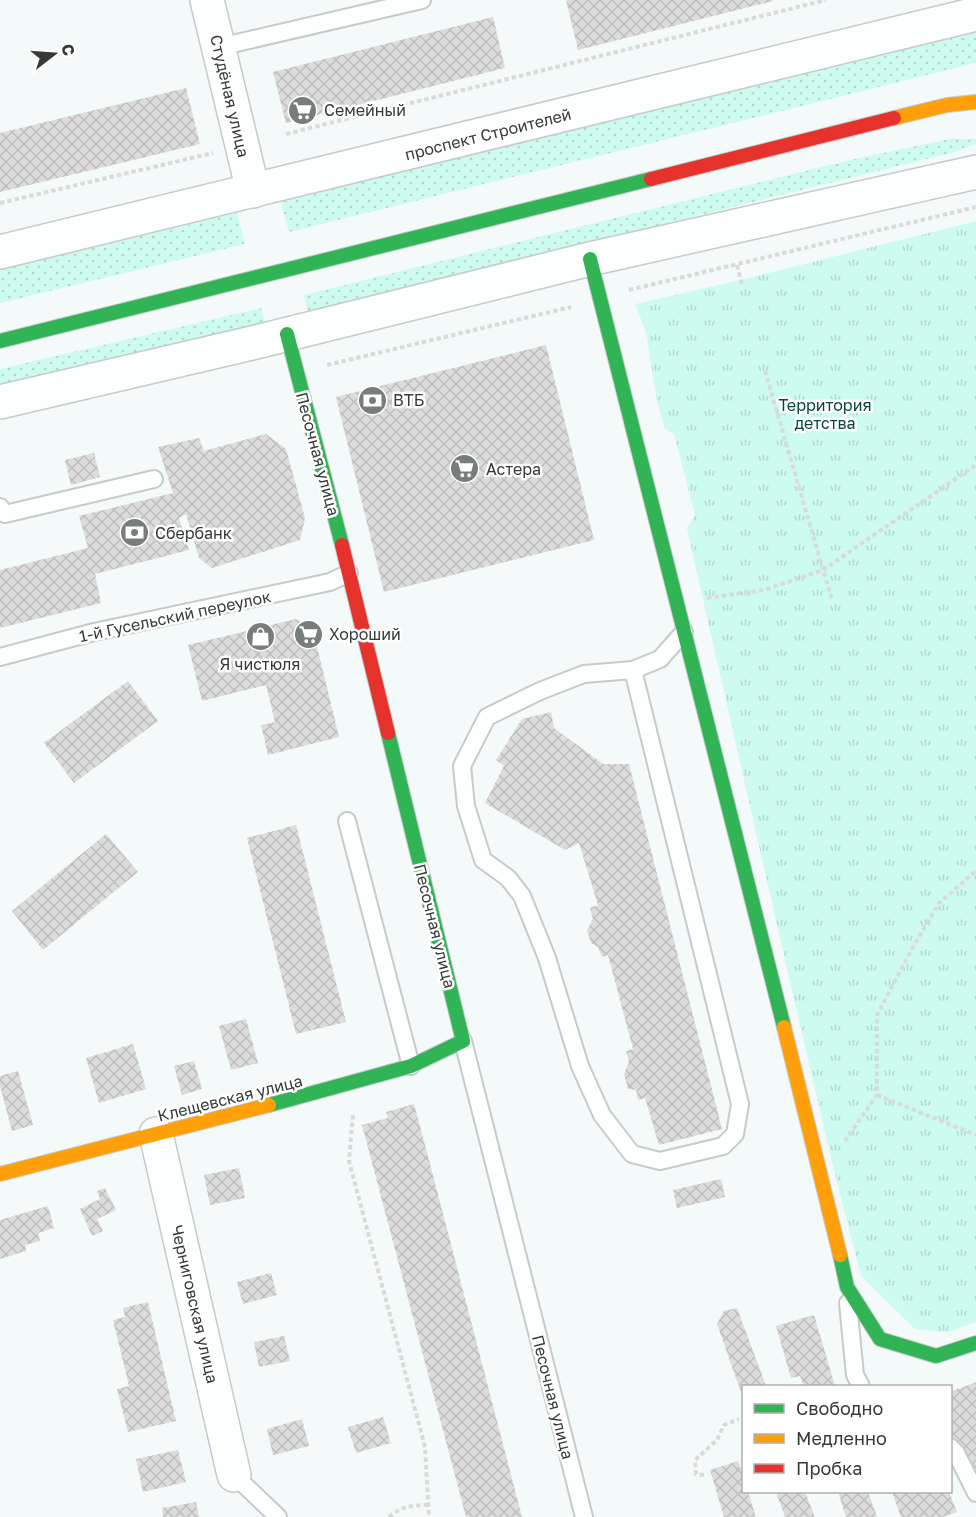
<svg xmlns="http://www.w3.org/2000/svg" width="976" height="1517" font-family="'Golos Text',sans-serif">
<defs>
<pattern id="grass-dots" width="8" height="8" patternUnits="userSpaceOnUse" patternTransform="scale(1.5)"><rect width="8" height="8" fill="#cdfbf0"/><path d="M2 2h.1M6 6h.1" fill="none" stroke="#b1d8cf" stroke-width="1.8" stroke-linecap="round"/></pattern>
<pattern id="park-tufts" width="24" height="20" patternUnits="userSpaceOnUse" patternTransform="scale(1.5)"><rect width="24" height="20" fill="#cdfbf0"/><path d="M3 7l-1-3M5 7V3M7 7l1-3M15 17l-1-3M17 17v-4M19 17l1-3" fill="none" stroke="#b1d8cf"/></pattern>
<pattern id="building-cross-hatch" width="8" height="8" patternUnits="userSpaceOnUse" patternTransform="scale(1.5)"><rect width="8" height="8" fill="#dbdcdb"/><path d="M0 0l8 8M0 8l8-8" fill="none" stroke="#bdbebd"/></pattern>
</defs>
<rect width="100%" height="100%" fill="#f4faf9"/>
<g fill="url(#grass-dots)">
<path d="M976,25v37l-12,4 -675,166 -8,-30z"/>
<path d="M950,139h26v5l-21,8 -647,160 -4,-17 546,-135z"/>
<path d="M237,213l8,31 -245,59v-33z"/>
<path d="M261,308l4,16 -265,63v-18z"/>
</g>
<path fill="url(#park-tufts)" d="M976,221v1101l-28,10 -33,-3 -54,-53 -29,-114 -45,-193 -100,-440 8,-14 -21,-81 -10,-6 -8,-32 -10,-64 -11,-28 106,-24z"/>
<g fill="url(#building-cross-hatch)">
<path d="M566,0h207v1l-195,49z"/>
<path d="M493,17l12,51 -219,55 -13,-51z"/>
<path d="M186,88l14,56 -200,48v-59z"/>
<path d="M546,345l48,195 -210,52 -48,-195z"/>
<path d="M266,434l20,15 19,69 -5,22 -88,28 -13,-10 -13,-44 -7,4 10,32 -94,24 6,29 -101,25v-58l88,-22 -9,-32 94,-23 -15,-46 41,-9 5,13z"/>
<path d="M94,453l6,24 -29,8 -6,-25z"/>
<path d="M296,619l16,7 27,111 -71,18 -7,-30 14,-3 -9,-37 -64,16 -14,-56z"/>
<path d="M128,681l30,40 -84,62 -30,-40z"/>
<path d="M551,712l3,16 49,36h26l93,365 -63,16 -14,-47 -7,2 -2,-10 -8,-1 -4,-15 5,-12 -3,-11 7,-2 -25,-94 -6,2 -4,-10 -7,-4 -4,-13 6,-11 -3,-11 8,-3 -19,-62 -14,7 -80,-47 19,-37 -8,-6 26,-41z"/>
<path d="M296,825l50,197 -50,12 -49,-196z"/>
<path d="M106,834l32,38 -95,78 -31,-39z"/>
<path d="M246,1019l12,44 -27,7 -12,-44z"/>
<path d="M133,1044l13,45 -47,14 -13,-45z"/>
<path d="M194,1061l8,28 -20,6 -8,-29z"/>
<path d="M18,1071l15,54 -21,6 -12,-45v-10z"/>
<path d="M414,1104l15,56 93,357h-56l-104,-392 26,-7 -2,-6z"/>
<path d="M239,1168l6,30 -35,7 -6,-30z"/>
<path d="M721,1179l4,18 -48,11 -4,-18z"/>
<path d="M105,1188l11,22 -19,9 6,12 -11,5 -12,-27 20,-10 -3,-8z"/>
<path d="M48,1206l6,22 -16,5 2,8 -15,4 1,6 -26,8v-39z"/>
<path d="M271,1273l6,22 -34,9 -6,-22z"/>
<path d="M148,1302l28,119 -48,11 -11,-43 12,-3 -16,-66 12,-3 -2,-9z"/>
<path d="M737,1308l29,78h-22l-1,12 -26,-74 7,-13z"/>
<path d="M814,1315l21,71h-31l-4,-10 -9,2 -15,-52z"/>
<path d="M284,1336l6,25 -31,6 -5,-25z"/>
<path d="M976,1382v90l-8,-17 -14,-14 -4,-9v-40z"/>
<path d="M383,1417l8,26 -35,10 -8,-26z"/>
<path d="M302,1419l7,27 -36,9 -6,-26z"/>
<path d="M178,1450l8,32 -43,10 -7,-33z"/>
<path d="M738,1461l6,17v14h4l8,25h-32l-14,-47z"/>
<path d="M776,1492h29l10,25h-30z"/>
<path d="M838,1492h30l9,25h-31z"/>
<path d="M892,1492h57l8,20 -14,5h-42z"/>
<path d="M196,1502l3,15h-36l-1,-9z"/>
</g>
<g fill="none" stroke-linecap="round" stroke-linejoin="round">
<defs>
<g id="lane">
<path d="M219,47l203,-47"/>
<path d="M0,507l5,7 149,-35"/>
<path d="M0,657l94,-25 236,-50 19,-9"/>
<path d="M633,670l107,434 -5,30 -12,12 -63,15 -28,-7 -30,-39 -22,-49 -33,-108 -25,-62 -14,-18 -25,-18 -17,-54 -4,-40 25,-49 53,-26 44,-17 49,-4 27,-11 24,-27"/>
<path d="M347,821l64,245"/>
<path d="M463,1041l121,476"/>
<path d="M848,1303l7,72 6,11"/>
<path d="M950,1447l6,6 20,40"/>
<path d="M234,1475l44,42"/>
</g>
<g id="street">
<path d="M207,0l46,191"/>
<path d="M0,252l976,-238"/>
<path d="M0,402l252,-59 338,-84 386,-87"/>
<path d="M156,1134l78,341"/>
</g>
<g id="fast">
<path d="M590,259l194,768"/>
<path d="M287,334l55,211"/>
<path d="M0,341l651,-162"/>
<path d="M269,1105l142,-39 52,-25 -75,-308"/>
<path d="M840,1255l7,32 33,52 56,17 40,-13"/>
</g>
<g id="slow">
<path d="M894,118l53,-13 29,-3"/>
<path d="M784,1027l56,228"/>
<path d="M0,1174l269,-69"/>
</g>
<g id="jam">
<path d="M651,179l243,-61"/>
<path d="M342,545l46,188"/>
</g>
</defs>
<use href="#lane" stroke="#c5cbc9" stroke-width="20"/>
<use href="#street" stroke="#c5cbc9" stroke-width="36"/>
<use href="#fast" stroke="#c5cbc9" stroke-width="16"/>
<use href="#slow" stroke="#c5cbc9" stroke-width="16"/>
<use href="#jam" stroke="#c5cbc9" stroke-width="16"/>
<g stroke="#d9dbda" stroke-width="4" stroke-dasharray="4.5 3" stroke-linecap="butt">
<path d="M286,134l540,-134"/>
<path d="M0,203l213,-50"/>
<path d="M737,265l5,20"/>
<path d="M629,290l347,-83"/>
<path d="M327,365l244,-58"/>
<path d="M765,371l67,229"/>
<path d="M707,598l57,-8 59,-20 153,-105"/>
<path d="M877,1095l99,40"/>
<path d="M353,1115l-4,46 76,286 4,70"/>
<path d="M845,1141l32,-46v-80l37,-70 25,-42 37,-32"/>
<path d="M704,1475l-8,-1 -1,-14 22,-20 7,-15 15,-6"/>
<path d="M389,1517c11,-10 23,-12 38,-12"/>
</g>
<use href="#lane" stroke="#fdfefe" stroke-width="16"/>
<use href="#street" stroke="#fdfefe" stroke-width="33"/>
<use href="#fast" stroke="#30b455" stroke-width="14"/>
<use href="#slow" stroke="#ff9f0a" stroke-width="14"/>
<use href="#jam" stroke="#e5322d" stroke-width="14"/>
</g>
<defs>
<symbol id="supermarket-disc" viewBox="-11 -11 22 22"><circle r="9.5" fill="#777d7c" stroke="#fff"/><path d="M-6-5.5h2.5l.6 2H6L4.5 2H-2.5L-4.4-4H-6ZM-1.5 3.2a1.3 1.3 0 1 0 .1 0ZM3 3.2a1.3 1.3 0 1 0 .1 0Z" fill="#fff"/></symbol>
<symbol id="bank-disc" viewBox="-11 -11 22 22"><circle r="9.5" fill="#777d7c" stroke="#fff"/><path d="M-6-4H6V4H-6ZM0-2.3a2.3 2.3 0 1 0 0 4.6a2.3 2.3 0 1 0 0-4.6Z" fill="#fff"/></symbol>
<symbol id="shop-disc" viewBox="-11 -11 22 22"><circle r="9.5" fill="#777d7c" stroke="#fff"/><path d="M-5-2.5h2.3a2.7 3.5 0 0 1 5.4 0H5L5.5 6h-11ZM-1.5-2.5h3a1.5 2.3 0 0 0-3 0Z" fill="#fff"/></symbol>
</defs>
<g fill-rule="evenodd">
<use href="#supermarket-disc" x="286" y="94" width="33" height="33"/>
<use href="#bank-disc" x="356" y="384" width="33" height="33"/>
<use href="#supermarket-disc" x="448" y="452" width="33" height="33"/>
<use href="#bank-disc" x="118" y="516" width="33" height="33"/>
<use href="#supermarket-disc" x="292" y="618" width="33" height="33"/>
<use href="#shop-disc" x="244" y="620" width="33" height="33"/>
</g>
<g text-anchor="middle" dominant-baseline="central" stroke-width="5" stroke-linejoin="round" paint-order="stroke">
<g font-size="16" fill="#343a38" stroke="#fff">
<text transform="translate(230 96) rotate(77)">Студёная улица</text>
<text transform="translate(488 134) rotate(-14)">проспект Строителей</text>
<text transform="translate(318 454) rotate(75)">Песочная улица</text>
<text transform="translate(175 616) rotate(-12)">1-й Гусельский переулок</text>
<text transform="translate(435 926) rotate(76)">Песочная улица</text>
<text transform="translate(230 1098) rotate(-14)">Клещевская улица</text>
<text transform="translate(195 1304) rotate(77)">Черниговская улица</text>
<text transform="translate(553 1397) rotate(76)">Песочная улица</text>
</g>
<g font-size="16" fill="#343a38" stroke="#fff" text-anchor="start">
<text x="324" y="110">Семейный</text>
<text x="393" y="400">ВТБ</text>
<text x="486" y="469">Астера</text>
<text x="155" y="533">Сбербанк</text>
<text x="329" y="634">Хороший</text>
<text x="260" y="664" text-anchor="middle">Я чистюля</text>
</g>
<g font-size="16" fill="#06473b" stroke="#fff">
<text x="825" y="405">Территория<tspan x="825" dy="18">детства</tspan></text>
</g>
</g>
<rect x="742" y="1385" width="210" height="108" fill="#ffffff" stroke="#aeb0af" stroke-width="1.5"/>
<rect x="754" y="1404" width="30" height="9" fill="#30b455" stroke="#aeb0af" stroke-width="1.5"/>
<text x="796" y="1415" font-size="18" fill="#343a38">Свободно</text>
<rect x="754" y="1434" width="30" height="9" fill="#ff9f0a" stroke="#aeb0af" stroke-width="1.5"/>
<text x="796" y="1445" font-size="18" fill="#343a38">Медленно</text>
<rect x="754" y="1464" width="30" height="9" fill="#e5322d" stroke="#aeb0af" stroke-width="1.5"/>
<text x="796" y="1475" font-size="18" fill="#343a38">Пробка</text>
<g transform="translate(54 54) rotate(73)" stroke="#ffffff" stroke-width="4.5" paint-order="stroke">
<path d="M0-4.5L10 22L0 15L-10 22Z" fill="#343a38"/>
<text y="-9" font-size="16" font-weight="bold" text-anchor="middle" fill="#343a38">С</text>
</g>
</svg>
